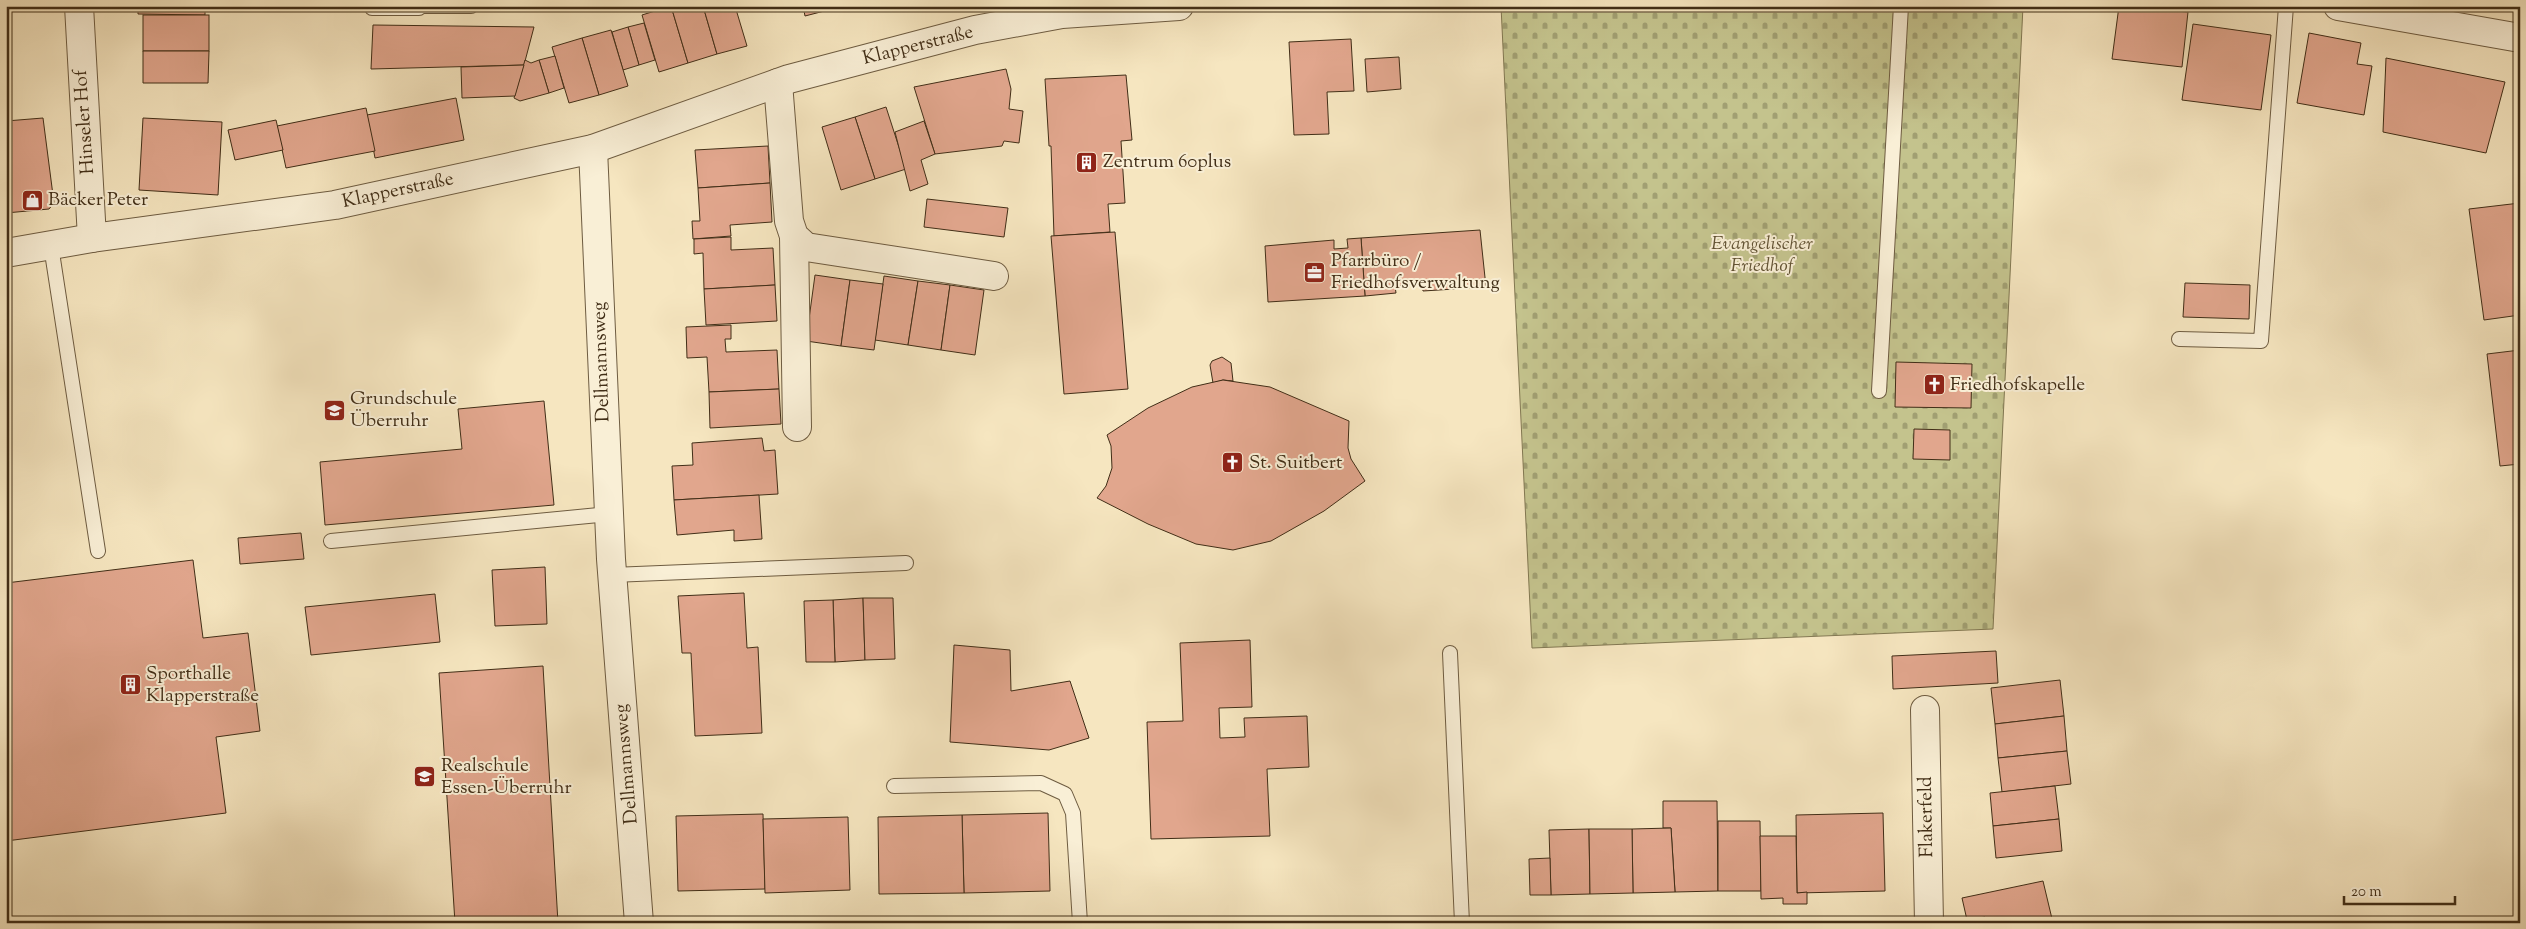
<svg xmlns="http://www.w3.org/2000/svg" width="2526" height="929" font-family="'Sorts Mill Goudy',serif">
<defs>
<pattern id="cemetery-stones" width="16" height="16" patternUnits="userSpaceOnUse" patternTransform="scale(1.25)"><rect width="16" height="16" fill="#c4c38d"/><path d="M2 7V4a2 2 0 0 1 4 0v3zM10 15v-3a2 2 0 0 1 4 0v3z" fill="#a19f72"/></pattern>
</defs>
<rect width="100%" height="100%" fill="#f6e6c0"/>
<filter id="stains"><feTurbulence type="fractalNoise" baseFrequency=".004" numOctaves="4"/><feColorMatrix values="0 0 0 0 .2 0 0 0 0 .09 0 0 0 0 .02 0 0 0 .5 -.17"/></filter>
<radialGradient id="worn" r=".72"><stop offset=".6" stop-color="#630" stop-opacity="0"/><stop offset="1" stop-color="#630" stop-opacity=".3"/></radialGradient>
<path fill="url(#cemetery-stones)" stroke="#827852" d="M1501,6h522l-30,623 -461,19z"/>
<g fill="#e1a68d" stroke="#412e17">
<path d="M138,6h67v9l-67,-1z"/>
<path d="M671,6l17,57 -29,9 -17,-57z"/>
<path d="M671,6h32l14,48 -29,9z"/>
<path d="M703,6h32l12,40 -30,8z"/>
<path d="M803,6h32l1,2 -31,8z"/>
<path d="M2119,6l69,6 -6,55 -70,-8z"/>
<rect x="143" y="15" width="66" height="36"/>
<path d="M644,23l11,37 -16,5 -11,-38z"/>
<path d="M2193,24l78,11 -10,75 -79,-10z"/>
<path d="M373,25l161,2 -10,38 -153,4z"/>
<path d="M628,27l11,38 -16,5 -11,-38z"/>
<path d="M611,30l17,56 -29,9 -17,-57z"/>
<path d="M2309,33l52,10 -4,21 15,2 -8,49 -67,-12z"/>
<path d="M582,38l17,57 -30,8 -17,-56z"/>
<path d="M1351,39l3,52 -27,1 2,42 -35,1 -5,-93z"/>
<path d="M143,51h66l-1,32h-65z"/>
<path d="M555,56l9,32 -15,5 -10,-33z"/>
<path d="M1399,57l2,32 -34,3 -2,-33z"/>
<path d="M2386,58l119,24 -19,71 -103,-21z"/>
<path d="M525,60l6,3 8,-3 10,33 -29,8 -6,-3z"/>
<path d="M524,65l-9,31 -53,2 -1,-31z"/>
<path d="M1006,69l5,20 -2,20 14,2 -4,32 -15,-2 -2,5 -67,8 -21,-67z"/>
<path d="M1126,75l6,65 -11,1 4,62 -17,1 2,28 -56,4 -3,-90h-2l-4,-67z"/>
<path d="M456,98l8,42 -89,18 -8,-43z"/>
<path d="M886,107l20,62 -31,10 -20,-62z"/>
<path d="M366,108l9,43 -89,17 -9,-42z"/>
<path d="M855,117l20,62 -34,11 -19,-63z"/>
<path d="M43,118l11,85 -5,6 -43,4v-92z"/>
<path d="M143,118l79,4 -4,73 -79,-5z"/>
<path d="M276,120l7,30 -48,10 -7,-30z"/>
<path d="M924,121l11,33 -14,6 7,24 -18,7 -15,-59z"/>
<path d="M768,146l2,37 -72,5 -3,-38z"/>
<path d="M770,183l2,39 -42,3 1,11 -38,3 -1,-18h8l-2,-33z"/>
<path d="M927,199l81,9 -4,29 -80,-10z"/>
<path d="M2520,203v112l-36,5 -15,-111z"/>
<path d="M1480,230l6,57 -63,4 -1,-7 -27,2 1,7 -31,3 -4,-58z"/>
<path d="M1115,232l13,157 -64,5 -13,-158z"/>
<path d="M731,237v13l42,-2 2,37 -71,4 -1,-36 -9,1v-15z"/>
<path d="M1361,238l4,58 -97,6 -3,-56 69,-6v9l14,-1 -1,-9z"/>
<path d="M815,275l35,5 -9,66 -35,-5z"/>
<path d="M884,276l34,5 -10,64 -33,-5z"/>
<path d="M850,280l33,4 -9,66 -33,-4z"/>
<path d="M918,281l32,4 -9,65 -33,-5z"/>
<path d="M2185,283l65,2 -1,34 -66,-2z"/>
<path d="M775,285l2,36 -71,4 -2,-36z"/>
<path d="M950,285l34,5 -9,65 -34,-5z"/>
<path d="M731,325v14h-6l1,13 51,-2 2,39 -70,3 -2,-35 -20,1 -1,-31z"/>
<path d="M2520,350v114l-20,2 -13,-112z"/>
<path d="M1222,357l9,6 2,18 -10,-1 -10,3 -3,-18 2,-4z"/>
<path d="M1896,362l76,2 -1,44 -76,-1z"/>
<path d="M1223,380l47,7 79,34 -1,27 3,11 14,22 -41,30 -53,30 -38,9 -37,-6 -48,-20 -51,-26 9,-12 6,-18 -1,-22 -4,-11 41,-27 44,-21z"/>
<path d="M779,389l2,35 -71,4 -1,-36z"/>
<path d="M544,401l10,104 -229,20 -5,-63 142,-13 -4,-40z"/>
<path d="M1914,429l36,1v30l-37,-1z"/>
<path d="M762,438l2,13 11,-1 3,44 -104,6 -2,-34 21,-1 -1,-22z"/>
<path d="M759,495l3,44 -28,2v-11l-57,5 -3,-35z"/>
<path d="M301,533l3,26 -64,5 -2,-26z"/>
<path d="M193,560l10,78 45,-5 12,98 -44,6 10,76 -220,28v-258z"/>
<path d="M545,567l2,57 -52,2 -3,-56z"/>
<path d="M744,593l3,55 11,-1 4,86 -67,3 -4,-83h-9l-4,-57z"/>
<path d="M435,594l5,48 -129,13 -6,-48z"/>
<path d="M863,598l2,62 -30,2 -2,-62z"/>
<path d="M863,598h30l2,61 -30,1z"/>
<path d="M833,600l2,62h-29l-2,-61z"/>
<path d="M1250,640l2,67 -33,1 1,30 25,-1 -1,-19 63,-2 2,51 -42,2 3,67 -119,3 -4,-117 36,-1 -3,-78z"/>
<path d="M954,645l56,5 1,41 59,-10 19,57 -40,12 -99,-8z"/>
<path d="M1996,651l2,32 -105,6 -1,-33z"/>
<path d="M543,666l15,257h-103l-16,-250z"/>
<path d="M2060,680l4,36 -69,8 -4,-36z"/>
<path d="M2064,716l3,35 -69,7 -3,-34z"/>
<path d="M2067,751l4,33 -69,8 -4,-34z"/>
<path d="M2055,786l4,33 -66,7 -3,-33z"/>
<path d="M1663,801h54l1,90 -43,1 -4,-64h-8z"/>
<path d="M1048,813l2,78 -86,2 -2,-78z"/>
<path d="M1883,813l2,78 -88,2 -1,-78z"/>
<path d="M763,814l2,75 -87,2 -2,-75z"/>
<path d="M962,815l2,78 -85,1 -1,-77z"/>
<path d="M848,817l2,73 -85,3 -2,-74z"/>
<path d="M2059,819l3,32 -66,7 -3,-32z"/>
<path d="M1718,821h42l1,70h-43z"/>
<path d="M1671,828l4,64 -42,1 -1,-64z"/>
<path d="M1589,829l1,65 -39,1 -2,-65z"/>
<path d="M1589,829h43l1,64 -43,1z"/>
<path d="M1760,836h36l1,57 10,-1v12h-24v-6l-22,1z"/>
<path d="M1550,858l1,37h-21l-1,-36z"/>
<path d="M2043,881l10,42h-67l-1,-6 -18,3 -5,-22z"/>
</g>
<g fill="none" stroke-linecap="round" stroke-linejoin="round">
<defs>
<g id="service">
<path d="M419,6h52"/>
<path d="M372,8h47"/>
<path d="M51,246l47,305"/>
<path d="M2179,339l82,2 25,-335"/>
<path d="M1879,391l22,-385"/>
<path d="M331,541l278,-27"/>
<path d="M612,575l294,-12"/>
<path d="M1450,653l12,270"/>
<path d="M894,786l147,-3 24,11 8,19 7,110"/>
</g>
<g id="minor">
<path d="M79,6l13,232"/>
<path d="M778,83l11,138 5,15 12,11 188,29"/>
<path d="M593,149l18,410 28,364"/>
<path d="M794,236l3,191"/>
<path d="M1925,710l4,213"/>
</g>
<g id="tertiary">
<path d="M2338,6l182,32"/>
<path d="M6,253l86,-15 243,-33 258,-56 196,-70 186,-49 87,-16 117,-8"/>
</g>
</defs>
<use href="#service" stroke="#6e5c41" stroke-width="16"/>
<use href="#minor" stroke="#6e5c41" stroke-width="30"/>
<use href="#tertiary" stroke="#6e5c41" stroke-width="30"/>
<use href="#service" stroke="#f9efd6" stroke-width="14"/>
<use href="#minor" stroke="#f9efd6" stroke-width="28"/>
<use href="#tertiary" stroke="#f9efd6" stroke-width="28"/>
</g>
<defs>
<symbol id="building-square" viewBox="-11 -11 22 22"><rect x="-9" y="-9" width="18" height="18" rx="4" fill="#8f2418" stroke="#f9efd6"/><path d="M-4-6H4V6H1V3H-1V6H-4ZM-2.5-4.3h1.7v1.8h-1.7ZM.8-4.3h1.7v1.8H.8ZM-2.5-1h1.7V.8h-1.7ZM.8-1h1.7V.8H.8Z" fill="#fff"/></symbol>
<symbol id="shop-square" viewBox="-11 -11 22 22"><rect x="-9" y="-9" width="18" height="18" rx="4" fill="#8f2418" stroke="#f9efd6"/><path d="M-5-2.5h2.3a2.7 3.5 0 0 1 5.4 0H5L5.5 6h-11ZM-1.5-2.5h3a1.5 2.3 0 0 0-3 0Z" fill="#fff"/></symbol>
<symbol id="office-square" viewBox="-11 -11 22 22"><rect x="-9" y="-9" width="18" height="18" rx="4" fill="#8f2418" stroke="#f9efd6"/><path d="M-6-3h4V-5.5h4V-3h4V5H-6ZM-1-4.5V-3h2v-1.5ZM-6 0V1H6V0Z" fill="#fff"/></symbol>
<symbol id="church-square" viewBox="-11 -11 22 22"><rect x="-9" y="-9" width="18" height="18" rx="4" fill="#8f2418" stroke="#f9efd6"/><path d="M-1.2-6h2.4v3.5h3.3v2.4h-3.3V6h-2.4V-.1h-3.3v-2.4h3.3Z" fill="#fff"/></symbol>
<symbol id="school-square" viewBox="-11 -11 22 22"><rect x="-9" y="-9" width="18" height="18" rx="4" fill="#8f2418" stroke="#f9efd6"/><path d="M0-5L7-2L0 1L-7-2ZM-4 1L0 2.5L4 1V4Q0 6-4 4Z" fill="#fff"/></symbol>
</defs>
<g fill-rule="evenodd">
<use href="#building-square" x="1074" y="150" width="25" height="25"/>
<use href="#shop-square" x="20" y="188" width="25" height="25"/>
<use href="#office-square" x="1302" y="260" width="25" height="25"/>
<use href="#church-square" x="1922" y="372" width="25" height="25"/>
<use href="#school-square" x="322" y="398" width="25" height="25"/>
<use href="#church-square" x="1220" y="450" width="25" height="25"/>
<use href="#building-square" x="118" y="672" width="25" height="25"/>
<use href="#school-square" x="412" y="764" width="25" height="25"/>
</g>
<g text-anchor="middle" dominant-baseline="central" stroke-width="4" stroke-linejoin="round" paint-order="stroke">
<g font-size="19" fill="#412e17" stroke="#f9efd6">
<text transform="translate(918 46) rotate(-14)">Klapperstraße</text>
<text transform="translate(85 122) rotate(-94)">Hinseler Hof</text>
<text transform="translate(398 191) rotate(-12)">Klapperstraße</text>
<text transform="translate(602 362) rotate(-92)">Dellmannsweg</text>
<text transform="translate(627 764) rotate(-95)">Dellmannsweg</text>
<text transform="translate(1927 817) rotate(-91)">Flakerfeld</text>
</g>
<g font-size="19" fill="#412e17" stroke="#f9efd6" text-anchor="start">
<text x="1103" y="162">Zentrum 60plus</text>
<text x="48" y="200">Bäcker Peter</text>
<text x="1331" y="261">Pfarrbüro /<tspan x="1331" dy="22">Friedhofsverwaltung</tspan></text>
<text x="1950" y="385">Friedhofskapelle</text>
<text x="350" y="399">Grundschule<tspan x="350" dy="22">Überruhr</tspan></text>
<text x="1249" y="463">St. Suitbert</text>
<text x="146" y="674">Sporthalle<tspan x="146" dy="22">Klapperstraße</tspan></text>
<text x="441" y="766">Realschule<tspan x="441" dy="22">Essen-Überruhr</tspan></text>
</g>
<g font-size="19" font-style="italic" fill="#625334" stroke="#f9efd6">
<text x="1762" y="244">Evangelischer<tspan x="1762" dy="22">Friedhof</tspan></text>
</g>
</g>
<rect width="2526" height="929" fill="none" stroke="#f6e6c0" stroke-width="25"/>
<rect x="8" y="8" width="2511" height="914" fill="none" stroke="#412e17" stroke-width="2.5"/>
<rect x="12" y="12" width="2501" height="904" fill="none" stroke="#412e17"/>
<path d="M2344 896v8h111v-8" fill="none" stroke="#412e17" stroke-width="2.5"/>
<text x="2351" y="896" font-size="15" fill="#412e17" stroke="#f9efd6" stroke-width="4" paint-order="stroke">20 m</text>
<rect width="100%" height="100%" filter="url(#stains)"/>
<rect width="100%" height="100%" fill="url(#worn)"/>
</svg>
